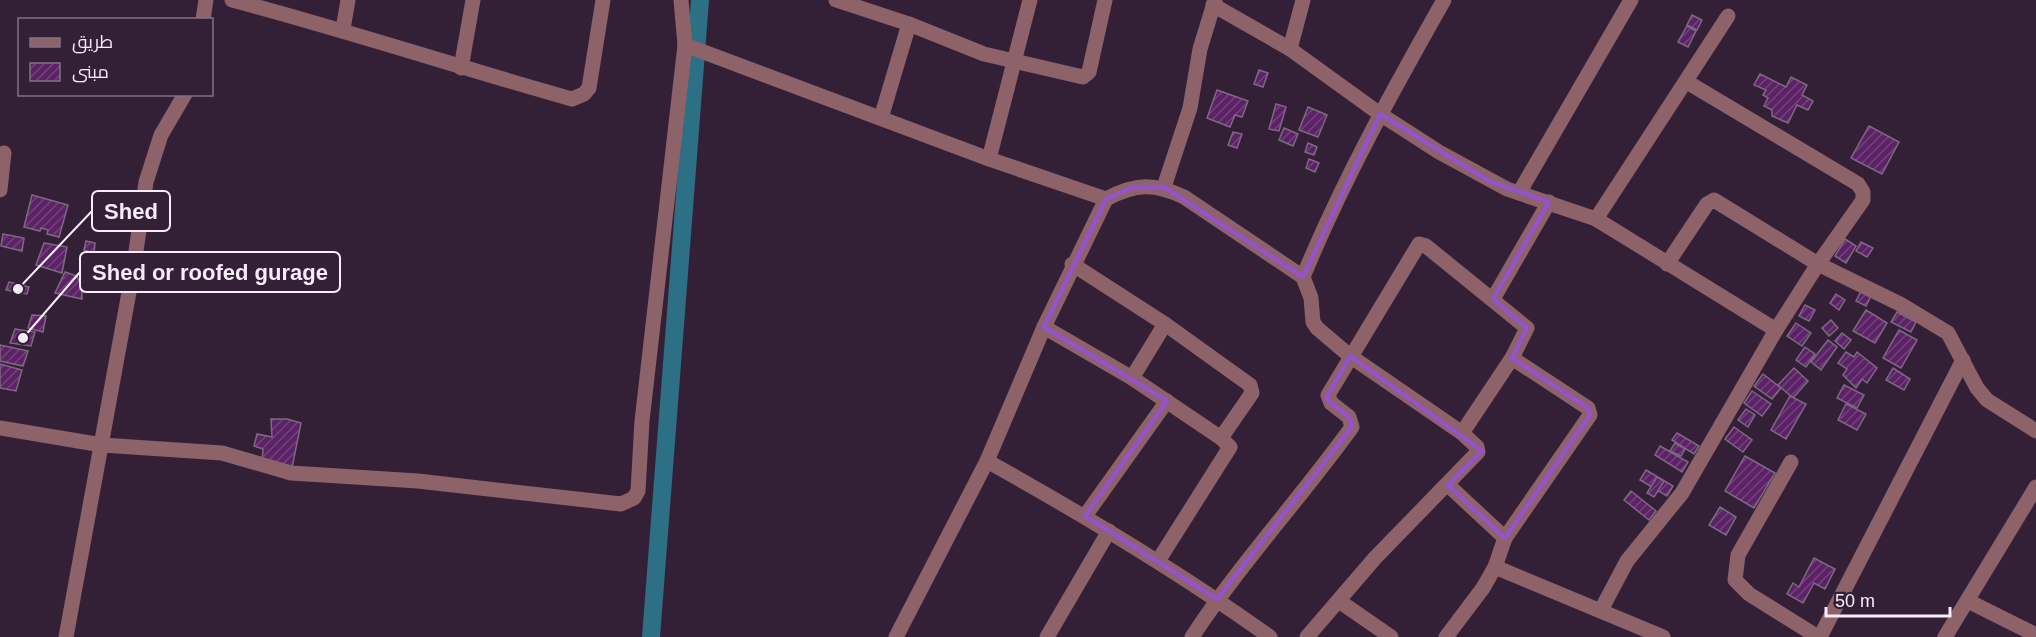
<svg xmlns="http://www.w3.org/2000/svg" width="2036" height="637" font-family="Arial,Cairo,sans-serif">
<defs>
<pattern id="building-hatch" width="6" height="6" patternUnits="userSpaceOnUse" patternTransform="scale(1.5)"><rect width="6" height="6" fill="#5b2265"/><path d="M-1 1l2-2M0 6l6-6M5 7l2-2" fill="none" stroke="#73427c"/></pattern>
</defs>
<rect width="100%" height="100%" fill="#332036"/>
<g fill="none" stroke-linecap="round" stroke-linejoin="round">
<path stroke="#2d6f85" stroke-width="18" d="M651,637l49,-637"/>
</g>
<g fill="url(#building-hatch)" stroke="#7e6982" stroke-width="1.5">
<path d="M1692,15l10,5 -5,10 -10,-5z"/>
<path d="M1687,26l9,5 -8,16 -10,-5z"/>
<path d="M1259,70l9,3 -5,14 -9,-3z"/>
<path d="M1760,74l26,13 5,-10 16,8 -5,10 11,6 -5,9 -11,-5 -9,18 -16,-7v-6l-8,-4 4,-8 -5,-3 3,-5 -12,-5z"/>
<path d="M1217,90l31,11 -6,16 -7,-2 -5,12 -23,-9z"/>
<path d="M1276,104l10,3 -7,24 -10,-2z"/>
<path d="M1308,107l19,8 -9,22 -19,-7z"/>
<path d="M1869,126l30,16 -17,32 -31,-16z"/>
<path d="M1284,128l14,6 -5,12 -14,-6z"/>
<path d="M1233,132l9,2 -5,14 -9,-3z"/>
<path d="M1308,143l9,4 -3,8 -9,-3z"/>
<path d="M1309,159l10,4 -4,9 -9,-4z"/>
<path d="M32,195l36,10 -9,32 -12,-3 1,-4 -7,-2 -1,3 -16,-4z"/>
<path d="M3,234l21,4 -2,13 -21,-5z"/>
<path d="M1845,239l11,7 -10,17 -11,-7z"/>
<path d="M86,241l9,2 -1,10 -10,-3z"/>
<path d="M1861,242l12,6 -6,9 -11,-6z"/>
<path d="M44,243l23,4 -5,26 -26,-8z"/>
<path d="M65,272l12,4 5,13v10l-27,-6z"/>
<path d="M9,282l20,5 -2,7 -21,-4z"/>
<path d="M1861,291l10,5 -5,10 -10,-5z"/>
<path d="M1836,294l9,6 -6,10 -9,-7z"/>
<path d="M1805,305l10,5 -6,11 -10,-5z"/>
<path d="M1866,310l21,13 -12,20 -22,-12z"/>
<path d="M1897,312l19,10 -5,10 -20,-10z"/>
<path d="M32,315l14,1 -3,16 -15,-4z"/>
<path d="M1831,320l7,8 -9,8 -7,-8z"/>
<path d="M1796,323l15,10 -9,13 -15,-10z"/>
<path d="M15,329l20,3 -4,14 -21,-3z"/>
<path d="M1899,330l18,10 -16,28 -18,-10z"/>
<path d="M1842,333l9,7 -7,9 -9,-8z"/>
<path d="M1828,340l9,7 -16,23 -10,-8z"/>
<path d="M0,345l28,6 -5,15 -23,-5z"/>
<path d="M1805,347l10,7 -9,13 -10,-7z"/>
<path d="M1846,352l8,5 3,-5 20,16 -10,15 -5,-4 -6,9 -13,-13 4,-6 -9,-6z"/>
<path d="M0,364l22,6 -6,21 -16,-3z"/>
<path d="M1794,368l14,13 -15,17 -15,-13z"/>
<path d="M1893,368l17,11 -6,11 -18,-10z"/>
<path d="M1763,374l18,14 -9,11 -18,-13z"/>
<path d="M1844,385l20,10 -7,13 -20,-10z"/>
<path d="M1752,391l19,13 -9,12 -18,-13z"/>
<path d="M1790,396l16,8 -20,35 -15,-9z"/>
<path d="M1846,404l20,10 -9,16 -19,-10z"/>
<path d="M1746,409l9,6 -7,12 -10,-7z"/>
<path d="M271,419h16l14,4 -9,45 -30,-5 1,-14 -9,-3 3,-12 15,3z"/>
<path d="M1734,427l18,13 -9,12 -18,-13z"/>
<path d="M1677,433l22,13 -5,8 -22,-14z"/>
<path d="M1675,443l10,6 -4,7 -11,-5z"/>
<path d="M1660,446l28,16 -6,10 -27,-17z"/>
<path d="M1745,456l30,17 -21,35 -29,-17z"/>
<path d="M1646,470l27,16 -6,10 -27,-16z"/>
<path d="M1657,477l7,4 -10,16 -7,-4z"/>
<path d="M1631,491l25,20 -7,9 -25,-20z"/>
<path d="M1720,507l16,10 -10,18 -17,-10z"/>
<path d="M1814,558l21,11 -10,20 -11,-6 -11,20 -16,-9 6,-11 6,4z"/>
</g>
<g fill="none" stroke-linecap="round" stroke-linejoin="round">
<g stroke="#8d6268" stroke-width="15">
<path d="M232,0c114,30 226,67 340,99l12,-5 5,-6 14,-88"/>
<path d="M681,0l4,45 304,114 117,40"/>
<path d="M836,0l73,24 75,30 99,23 6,-5 16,-72"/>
<path d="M1213,5l77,44 90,65 59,38 68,37 89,30 180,111"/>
<path d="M203,20l3,-20"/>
<path d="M343,29l5,-29"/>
<path d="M1290,49l13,-49"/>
<path d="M461,68l12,-68"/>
<path d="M881,118l28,-94"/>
<path d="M989,159l41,-159"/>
<path d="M1164,187l26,-79 10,-59 15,-49"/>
<path d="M0,190l4,-37"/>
<path d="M1519,193l112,-193"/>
<path d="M1596,219l132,-203"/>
<path d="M1072,264l93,60 85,61 2,8 -31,45"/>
<path d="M1667,264l40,-60 7,-4 104,64 82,40 48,29 29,55 10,12 49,31"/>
<path d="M1493,299l56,-97"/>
<path d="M1044,327l88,51 89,60 9,9 -72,114"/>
<path d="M1132,378l33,-54"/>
<path d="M0,428l102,17 120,8 69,20 127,8 203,23 13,-6 4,-7 4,-70 43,-376"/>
<path d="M987,461c97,54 192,111 283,176"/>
<path d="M1791,462l-53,93 -3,25 14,14 69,43"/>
<path d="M1448,485l57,53"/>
<path d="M1085,516l82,-115"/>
<path d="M1495,567l168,70"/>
<path d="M1339,601l52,36"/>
<path d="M1968,601l68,34"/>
<path d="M1601,610l26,-49 55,-68 94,-163 42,-66 45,-64v-8l-5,-8 -171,-102"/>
<path d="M66,637l68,-372 12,-83 15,-47 24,-41"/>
<path d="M896,637l91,-176 57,-134 62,-128c30,-16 49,-16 78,-2l119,80"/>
<path d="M1047,637l62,-106"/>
<path d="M1192,637c48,-73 108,-138 160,-210l-3,-10 -18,-14 -3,-8 91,-151 7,2 101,82 -15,30 -50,75"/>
<path d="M1307,637l68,-79 103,-106 -1,-5 -15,-14 -112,-77 -33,-28 -4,-6 -2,-24 -8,-21c40,-97 90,-187 141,-277"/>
<path d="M1446,637l37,-49 12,-21 10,-29 85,-123 -2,-7 -76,-50"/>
<path d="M1820,637l143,-277"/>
<path d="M1945,637l91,-150"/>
</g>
</g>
<path fill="none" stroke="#9452cb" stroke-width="4.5" stroke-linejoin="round" d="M1380,114l109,67 60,21 -56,97 34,29 -15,30 76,50 2,7 -85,123 -57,-53 34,-34 -132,-95 -24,43 23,18 3,10 -135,172 -132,-83 82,-115 -123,-74 62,-128 25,-11 33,-1 139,90z"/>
<path fill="none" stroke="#f8ecfa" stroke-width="2" d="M18 289L92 211M23 338L80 272"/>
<g fill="#f8ecfa" stroke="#332036" stroke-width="2">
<circle cx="18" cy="289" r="6"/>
<circle cx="23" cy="338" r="6"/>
</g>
<g fill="#332036" stroke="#f8ecfa" stroke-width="2">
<rect x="92" y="191" width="78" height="40" rx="6"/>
<rect x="80" y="252" width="260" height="40" rx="6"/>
</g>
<g font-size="22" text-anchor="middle" font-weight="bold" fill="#f8ecfa">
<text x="131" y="219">Shed</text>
<text x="210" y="280">Shed or roofed gurage</text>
</g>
<rect x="18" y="18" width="195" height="78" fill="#332036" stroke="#827284" stroke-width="1.5"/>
<rect x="30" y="38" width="30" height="9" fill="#8d6268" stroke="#827284" stroke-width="1.5"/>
<text x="72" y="48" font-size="18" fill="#f8ecfa">طريق</text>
<rect x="30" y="63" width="30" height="18" fill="url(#building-hatch)" stroke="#827284" stroke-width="1.5"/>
<text x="72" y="78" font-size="18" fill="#f8ecfa">مبنى</text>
<path d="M1826 607v9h124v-9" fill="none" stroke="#f8ecfa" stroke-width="3"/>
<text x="1835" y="607" font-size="18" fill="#f8ecfa" stroke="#332036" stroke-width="4.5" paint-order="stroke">50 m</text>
</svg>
